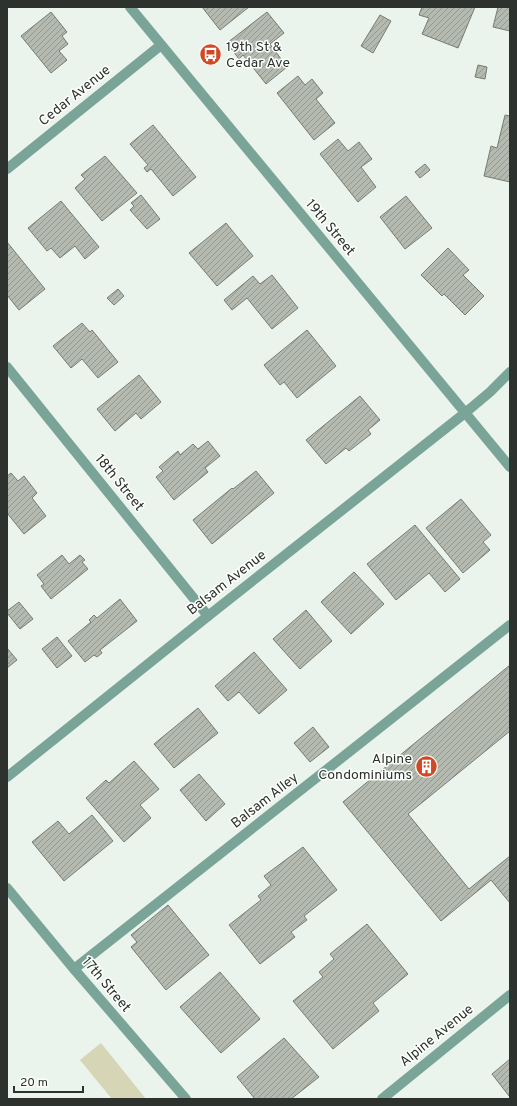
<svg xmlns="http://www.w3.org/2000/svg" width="517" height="1106" font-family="Overpass,sans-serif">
<defs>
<pattern id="building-hatch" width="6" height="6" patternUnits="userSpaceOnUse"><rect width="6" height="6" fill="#b5bab0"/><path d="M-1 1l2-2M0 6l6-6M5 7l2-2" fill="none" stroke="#949890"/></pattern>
</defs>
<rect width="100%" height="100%" fill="#eaf4ec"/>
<path fill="#d6d5b5" d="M101,1043l45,56h-34l-32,-39z"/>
<g fill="url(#building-hatch)" stroke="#777c72">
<path d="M202,7h47l-29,23z"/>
<path d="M422,7h53l-17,41 -36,-14 7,-16 -10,-3z"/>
<path d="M498,7h12v24l-17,-4z"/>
<path d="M51,12l16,20 -5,4 6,8 -9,7 8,9 -16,13 -30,-37z"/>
<path d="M267,12l17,21 -14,11 17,23 -21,17 -23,-29 -4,4 -12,-16z"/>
<path d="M380,15l11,6 -18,32 -12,-7z"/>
<path d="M478,65l9,2 -2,12 -10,-2z"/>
<path d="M298,76l7,9 7,-6 11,14 -7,6 19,24 -21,17 -37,-47z"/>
<path d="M505,115l5,1v66l-26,-6 7,-30 6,2z"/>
<path d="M153,125l43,52 -23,19 -22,-27 -4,3 -3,-4 4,-3 -18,-21z"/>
<path d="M338,139l10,12 11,-9 13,17 -11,8 15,20 -18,15 -38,-48z"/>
<path d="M105,156l32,37 -35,28 -27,-33 10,-9 -4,-4z"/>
<path d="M425,164l5,6 -10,8 -5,-6z"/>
<path d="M141,195l19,24 -13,10 -17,-19 4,-4 -3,-3z"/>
<path d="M406,196l26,32 -27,21 -25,-32z"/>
<path d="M61,201l38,46 -14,12 -10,-13 -15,12 -9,-10 -4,3 -19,-23z"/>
<path d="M226,223l27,33 -36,30 -28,-33z"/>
<path d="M7,242l38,47 -26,21 -12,-15z"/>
<path d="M448,248l21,22 -6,5 21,21 -19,19 -21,-21 -2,2 -21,-21z"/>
<path d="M272,275l26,33 -26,21 -25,-31 -15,12 -8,-10 29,-24 7,8z"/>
<path d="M118,289l6,7 -10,9 -7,-7z"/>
<path d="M82,323l8,9 2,-2 26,32 -20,16 -16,-19 -11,9 -18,-22z"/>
<path d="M307,330l29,36 -39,32 -13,-16 -4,3 -16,-20z"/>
<path d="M139,375l22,27 -20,17 -5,-6 -21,18 -18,-22z"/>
<path d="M360,396l20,24 -12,10 3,4 -22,17 -3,-3 -20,16 -20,-24z"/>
<path d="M208,441l12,15 -15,12 3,4 -34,28 -18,-23 7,-6 -4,-4 19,-16 2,4 13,-11 5,5z"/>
<path d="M256,471l18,22 -62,51 -19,-24 39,-32 1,1z"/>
<path d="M11,473l7,8 6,-5 13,17 -5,5 14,18 -22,18 -17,-21v-37z"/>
<path d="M461,499l30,36 -8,7 7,8 -27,23 -37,-45z"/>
<path d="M415,525l45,54 -15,13 -16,-19 -33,27 -29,-36z"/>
<path d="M62,555l7,9 11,-9 5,5 -3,2 6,7 -37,30 -10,-13 3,-2 -7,-9z"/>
<path d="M354,572l30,32 -33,30 -30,-32z"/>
<path d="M120,599l17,22 -37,29 2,3 -5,4 -3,-2 -9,7 -17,-21 23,-19 -2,-2 5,-5 3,3z"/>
<path d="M19,602l14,17 -13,10 -13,-16v-2z"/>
<path d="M306,610l26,31 -32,28 -27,-30z"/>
<path d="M57,637l15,19 -15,12 -15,-19z"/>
<path d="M7,648l10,12 -10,8z"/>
<path d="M254,652l33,38 -28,24 -20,-22 -11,9 -13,-15z"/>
<path d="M510,665v66l-102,83 61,75 41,-33v47l-19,-23 -50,41 -98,-119z"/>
<path d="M198,708l20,25 -44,35 -20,-24z"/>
<path d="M313,727l16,20 -19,15 -16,-19z"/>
<path d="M134,761l25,28 -19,16 11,13 -27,24 -38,-44 20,-18 3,3z"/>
<path d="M199,774l26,30 -19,17 -26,-31z"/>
<path d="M92,815l21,26 -49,40 -32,-39 26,-21 11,13z"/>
<path d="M303,847l34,43 -33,26 3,4 -16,12 4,5 -35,27 -31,-39 32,-25 -3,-4 13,-11 -7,-9z"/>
<path d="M168,905l41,50 -43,35 -35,-43 6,-5 -6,-7z"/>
<path d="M367,924l41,50 -35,29 6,8 -46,38 -40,-48 30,-24 -4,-5 15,-13 -4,-5z"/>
<path d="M220,972l40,47 -39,34 -41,-46z"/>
<path d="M284,1038l35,39 -28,22h-36l-18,-22z"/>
<path d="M510,1059v36l-1,1 -17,-22z"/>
</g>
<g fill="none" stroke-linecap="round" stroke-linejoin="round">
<g stroke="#7ba498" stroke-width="10">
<path d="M130,7l380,460"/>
<path d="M7,169l154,-124"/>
<path d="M7,367l201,249"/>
<path d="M7,777l201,-161 257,-203 25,-21 20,-20"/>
<path d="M7,888l67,81 112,130"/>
<path d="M74,969l436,-344"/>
<path d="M382,1099l128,-104"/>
</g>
</g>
<defs>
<symbol id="bus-disc" viewBox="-11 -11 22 22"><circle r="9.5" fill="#d14824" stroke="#fdfffd"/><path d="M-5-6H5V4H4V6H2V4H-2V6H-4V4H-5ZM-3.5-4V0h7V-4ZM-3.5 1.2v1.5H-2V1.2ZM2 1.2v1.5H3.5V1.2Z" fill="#fff"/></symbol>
<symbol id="building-disc" viewBox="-11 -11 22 22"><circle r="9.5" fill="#d14824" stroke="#fdfffd"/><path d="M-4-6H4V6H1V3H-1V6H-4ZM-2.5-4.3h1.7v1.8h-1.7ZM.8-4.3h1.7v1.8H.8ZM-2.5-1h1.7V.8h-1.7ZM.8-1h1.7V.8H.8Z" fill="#fff"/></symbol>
</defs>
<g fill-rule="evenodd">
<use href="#bus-disc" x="198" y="42" width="25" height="25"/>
<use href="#building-disc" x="414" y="754" width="25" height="25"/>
</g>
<g text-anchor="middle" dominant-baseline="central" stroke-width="3" stroke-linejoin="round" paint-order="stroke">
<g font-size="14" fill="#2e322f" stroke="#fdfffd" text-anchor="start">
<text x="226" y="47">19th St &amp;<tspan x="226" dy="16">Cedar Ave</tspan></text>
<text x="412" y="759" text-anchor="end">Alpine<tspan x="412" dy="16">Condominiums</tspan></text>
</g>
<g font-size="14" fill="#2e322f" stroke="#fdfffd">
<text transform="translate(75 96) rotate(-39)">Cedar Avenue</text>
<text transform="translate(330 228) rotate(50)">19th Street</text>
<text transform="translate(119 483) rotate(51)">18th Street</text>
<text transform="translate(227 583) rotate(-38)">Balsam Avenue</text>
<text transform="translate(265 801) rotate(-38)">Balsam Alley</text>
<text transform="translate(106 985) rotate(50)">17th Street</text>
<text transform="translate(437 1036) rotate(-39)">Alpine Avenue</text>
</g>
</g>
<rect width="517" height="1106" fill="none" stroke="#2e322f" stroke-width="16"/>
<path d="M14 1086v6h69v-6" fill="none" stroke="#2e322f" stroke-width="2"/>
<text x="20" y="1086" font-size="12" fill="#2e322f" stroke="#fdfffd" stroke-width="3" paint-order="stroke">20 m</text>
</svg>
